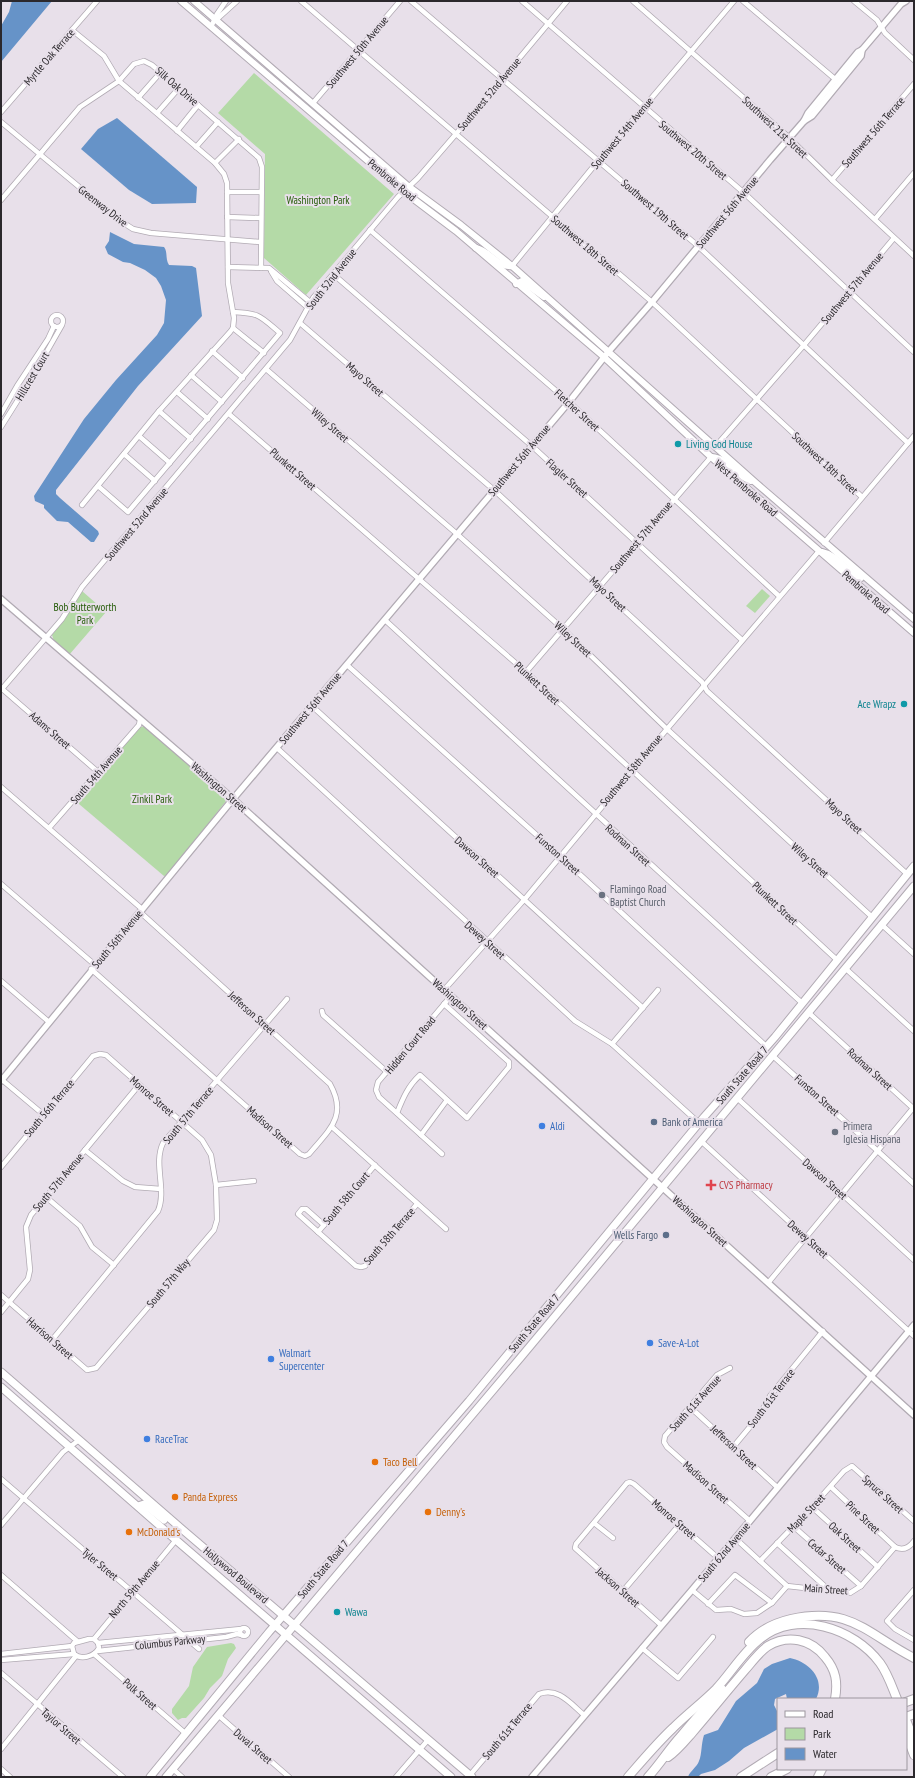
<svg xmlns="http://www.w3.org/2000/svg" width="915" height="1778" font-family="'PT Sans Narrow',sans-serif">
<rect width="100%" height="100%" fill="#e8e0ea"/>
<g fill="#b4daa7">
<path d="M254,73l140,121 -88,101 -42,-37 1,-104 -47,-41z"/>
<path d="M762,589l8,7 -15,17 -9,-7z"/>
<path d="M82,591l24,21 -37,43 -15,-14 -2,-6 15,-19z"/>
<path d="M144,726l81,70 1,5 -58,74 -4,1 -85,-72 -1,-4 61,-72z"/>
<path d="M231,1643l3,1 2,4 -8,11 -6,17 -12,12 -6,10 -18,20h-4l-4,2 -6,-7v-4l17,-23 4,-19 14,-20z"/>
</g>
<g fill="#6693c8">
<path d="M12,1h40l-51,61v-36l8,-14z"/>
<path d="M117,118l80,69 -1,16 -44,1 -23,-14 -48,-41 17,-20z"/>
<path d="M110,232l24,12 30,3c4,5 1,12 5,18l23,1 4,2 6,48 -64,70 -82,104v4l4,4 38,33 1,3 -5,8h-3l-23,-20 -11,-1 -13,-13v-3l-9,-4 -1,-5 50,-77 32,-39 41,-45 7,-12 2,-23 -5,-14 -5,-8 -11,-8 -15,-7 -7,-1 -15,-8 -3,-7 4,-6z"/>
<path d="M790,1658c19,4 36,21 26,41h-29l-1,-5 -11,5 -1,6 4,8v16l-34,19 -15,13 -14,9 -14,4 -3,3h-10c2,-6 9,-10 11,-16 3,-7 2,-17 5,-26l14,-5 18,-29 21,-18 7,-14 8,-5z"/>
</g>
<g fill="none" stroke-linecap="round" stroke-linejoin="round">
<defs>
<g id="minor">
<path d="M301,1l351,301 210,195"/>
<path d="M411,1l287,245 210,197"/>
<path d="M522,1l221,191 171,160"/>
<path d="M633,1l150,131 49,48 82,76"/>
<path d="M743,1l92,78"/>
<path d="M854,1l23,19 8,13 29,27"/>
<path d="M216,20l21,-19"/>
<path d="M211,27l6,-13 9,-13"/>
<path d="M72,30l32,26 15,25 96,82 9,11 3,9 1,100 6,35 -1,10 -3,4 -71,79 -77,94"/>
<path d="M138,98l22,-25"/>
<path d="M313,103l87,-102"/>
<path d="M1,112l96,-111"/>
<path d="M157,113l22,-25"/>
<path d="M1,122l118,98 14,9 18,4 109,9"/>
<path d="M177,131l21,-26"/>
<path d="M196,147l22,-25"/>
<path d="M215,163l24,-24"/>
<path d="M832,180l82,-96"/>
<path d="M227,192h34"/>
<path d="M1,200l79,-93 39,-26 15,-17 10,-3 8,4 107,93 3,9 -1,101"/>
<path d="M227,217l33,1"/>
<path d="M875,219l39,-46"/>
<path d="M370,230l199,172 210,194"/>
<path d="M512,266l86,-105 136,-160"/>
<path d="M228,267l41,1 41,34"/>
<path d="M271,271l6,10 30,26"/>
<path d="M333,274l199,172 210,194"/>
<circle cx="57" cy="321" r="6"/>
<path d="M300,323l194,167 208,192 5,9 200,183"/>
<path d="M233,328l31,25"/>
<path d="M212,351l31,27"/>
<path d="M266,369l191,165 106,95 104,100 205,188"/>
<path d="M191,375l31,27"/>
<path d="M177,392l31,27"/>
<path d="M159,411l32,28"/>
<path d="M1,414l16,-28 31,-47 6,-13"/>
<path d="M229,414l297,258 311,288"/>
<path d="M1,427l32,-51 29,-51"/>
<path d="M139,436l31,27"/>
<path d="M715,447l89,-102 90,-107"/>
<path d="M124,454l31,27"/>
<path d="M98,486l30,26 152,-179c-20,-17 -20,-20 -47,-21"/>
<path d="M824,543l90,-107"/>
<path d="M385,620l417,383"/>
<path d="M347,665l213,191 206,190"/>
<path d="M526,672l185,-215"/>
<path d="M1,688l97,84"/>
<path d="M1,690l61,-71 20,-32 202,-240 6,-7 23,-42 85,-101 20,-19 38,-44 111,-133"/>
<path d="M312,706l331,302"/>
<path d="M277,748l298,273 37,23 87,79"/>
<path d="M1,787l141,122"/>
<path d="M49,828l90,-103 1,-5"/>
<path d="M1,884l94,81"/>
<path d="M881,924l33,30"/>
<path d="M845,968l69,63"/>
<path d="M91,969l209,185 5,2 4,-2c20,-24 39,-38 21,-70l-190,-172"/>
<path d="M1,981l48,41"/>
<path d="M444,990l80,-90 143,-171 152,-178"/>
<path d="M322,1011l1,4 64,57"/>
<path d="M809,1013l105,96"/>
<path d="M612,1044l46,-54"/>
<path d="M773,1056l141,128"/>
<path d="M1,1079l43,36"/>
<path d="M737,1098l177,162"/>
<path d="M397,1113c6,-15 11,-27 23,-38l47,43 42,-51v-5l-65,-58"/>
<path d="M332,1127l114,102"/>
<path d="M421,1135l26,-35"/>
<path d="M701,1141l213,195"/>
<path d="M85,1150l38,31 12,6 26,2"/>
<path d="M442,1154l-63,-57 -3,-7 2,-8 73,-86"/>
<path d="M1,1167l92,-111 7,-2 6,1 96,85 9,15 5,30 1,35 -3,10 -118,138 -9,2 -86,-75"/>
<path d="M216,1185l38,-4"/>
<path d="M46,1197l34,29 12,21 22,18"/>
<path d="M324,1225l-18,-16h-4l-4,5 58,52 5,1 4,-1 52,-62"/>
<path d="M318,1232l57,-67"/>
<path d="M768,1283l146,-176"/>
<path d="M1,1312l27,-33 2,-9 -4,-43 5,-12 108,-130"/>
<path d="M52,1340l106,-129c9,-21 -5,-47 5,-68l124,-144"/>
<path d="M730,1368l-13,7 -52,61 -1,6 3,5 83,74"/>
<path d="M690,1407l87,80"/>
<path d="M734,1446l25,-30 11,-20 53,-65"/>
<path d="M1,1479l198,170"/>
<path d="M831,1487l64,60c8,4 14,1 19,-6"/>
<path d="M812,1507l66,60"/>
<path d="M594,1523l19,15"/>
<path d="M1,1525l62,-73 16,-12"/>
<path d="M793,1526l68,60"/>
<path d="M735,1538l52,48 63,7 11,-7 34,-39"/>
<path d="M777,1543l53,48"/>
<path d="M760,1561l52,-54 32,-36 8,-5 62,55"/>
<path d="M1,1575l76,66"/>
<path d="M692,1590l24,20 15,-1 13,5 13,-1 15,-10 15,-17"/>
<path d="M914,1590l-27,31 8,8 19,11"/>
<path d="M623,1591l57,-67"/>
<path d="M708,1604l27,-29 37,28"/>
<path d="M661,1625l-86,-77 1,-4 51,-61 3,-1 4,2 84,74"/>
<circle cx="244" cy="1632" r="4"/>
<path d="M89,1639h5l4,4 1,5c-5,9 -18,12 -25,6l-2,-8 2,-3z"/>
<path d="M94,1639l82,-99"/>
<path d="M98,1643l143,-14"/>
<path d="M642,1648l36,30 35,-41"/>
<path d="M98,1651l128,-14 11,-3 5,1"/>
<path d="M1,1654l71,-8"/>
<path d="M94,1654l91,79"/>
<path d="M1,1660l73,-6"/>
<path d="M1,1673l122,104"/>
<path d="M218,1715l71,62"/>
<path d="M1,1749l75,-93"/>
<path d="M1,1769l9,8"/>
<path d="M173,1769l9,8"/>
<path d="M470,1775l69,-81c19,-7 31,9 45,21"/>
<path d="M396,1777l32,-37"/>
</g>
<g id="tertiary">
<path d="M804,121l4,-8 50,-61 4,-2 39,-46 5,-3"/>
<path d="M1,599l232,200 681,616"/>
<path d="M1,1081l232,-282 336,-397 40,-51 43,-49 118,-142 34,-39 8,-5 49,-60 1,-6"/>
<path d="M532,1777l160,-187 222,-265"/>
</g>
<g id="secondary">
<path d="M181,1l222,190 53,40 148,126 107,100 203,176"/>
<path d="M194,1l214,185 53,39 51,41 244,217 158,136"/>
<path d="M476,248c14,3 22,20 36,18"/>
<path d="M516,284l6,-3 22,16"/>
<path d="M712,457c16,1 25,20 39,24"/>
<path d="M822,552c16,3 24,20 39,26"/>
</g>
<g id="primary">
<path d="M150,1777l119,-145 200,-231 235,-284 71,-80 139,-171"/>
<path d="M166,1777l355,-420 393,-471"/>
</g>
<g id="trunk">
<path d="M1,1372l175,152 296,253"/>
<path d="M1,1387l175,153 275,237"/>
<path d="M138,1506l6,-2 20,16"/>
</g>
<g id="motorway">
<path d="M749,1642c12,-13 25,-19 42,-23 60,-13 76,15 123,39"/>
<path d="M906,1702l8,-3"/>
<path d="M906,1717l8,-3"/>
<path d="M906,1720l8,20"/>
<path d="M906,1734l8,21"/>
<path d="M668,1757c9,-6 17,-16 24,-24 18,-21 35,-42 53,-63 7,-8 15,-19 23,-24 20,-12 43,-7 57,11 11,13 13,25 10,42"/>
<path d="M628,1777c14,-16 29,-34 45,-49 14,-14 29,-25 43,-39 14,-15 28,-38 44,-50 37,-30 94,-11 120,24 8,11 12,24 17,36"/>
<path d="M648,1777c12,-13 21,-28 33,-41 13,-16 27,-31 41,-47"/>
<path d="M741,1777l37,-24"/>
<path d="M771,1777l16,-8"/>
<path d="M818,1777l4,-8"/>
</g>
</defs>
<use href="#minor" stroke="#b1aab3" stroke-width="6"/>
<use href="#tertiary" stroke="#b1aab3" stroke-width="8"/>
<use href="#secondary" stroke="#b1aab3" stroke-width="8"/>
<use href="#primary" stroke="#b1aab3" stroke-width="9"/>
<use href="#trunk" stroke="#b1aab3" stroke-width="9"/>
<use href="#motorway" stroke="#b1aab3" stroke-width="10"/>
<use href="#minor" stroke="#fff" stroke-width="4.5"/>
<use href="#tertiary" stroke="#fff" stroke-width="5.5"/>
<use href="#secondary" stroke="#fff" stroke-width="6"/>
<use href="#primary" stroke="#fff" stroke-width="7"/>
<use href="#trunk" stroke="#fff" stroke-width="7"/>
<use href="#motorway" stroke="#fff" stroke-width="8"/>
</g>
<g fill="#0f9aa8" stroke="#e8e0ea" stroke-width="1.5">
<circle cx="678" cy="444" r="4"/>
<circle cx="904" cy="704" r="4"/>
<circle cx="337" cy="1612" r="4"/>
</g>
<g fill="#6b7280" stroke="#e8e0ea" stroke-width="1.5">
<circle cx="602" cy="895" r="4"/>
<circle cx="835" cy="1132" r="4"/>
</g>
<g fill="#5c6f8a" stroke="#e8e0ea" stroke-width="1.5">
<circle cx="654" cy="1122" r="4"/>
<circle cx="666" cy="1235" r="4"/>
</g>
<g fill="#3f7fe0" stroke="#e8e0ea" stroke-width="1.5">
<circle cx="542" cy="1126" r="4"/>
<circle cx="650" cy="1343" r="4"/>
<circle cx="271" cy="1359" r="4"/>
<circle cx="147" cy="1439" r="4"/>
</g>
<path fill="#e0444e" stroke="#e8e0ea" stroke-width="1.5" d="M709 1179h4v4h4v4h-4v4h-4v-4h-4v-4h4z"/>
<g fill="#e8710a" stroke="#e8e0ea" stroke-width="1.5">
<circle cx="375" cy="1462" r="4"/>
<circle cx="175" cy="1497" r="4"/>
<circle cx="428" cy="1512" r="4"/>
<circle cx="129" cy="1532" r="4"/>
</g>
<g text-anchor="middle" dominant-baseline="central" stroke-width="4" stroke-linejoin="round" paint-order="stroke">
<g font-size="11" fill="#2b282c" stroke="#e8e0ea">
<text transform="translate(357 52) rotate(-50)">Southwest 50th Avenue</text>
<text transform="translate(49 57) rotate(-49)">Myrtle Oak Terrace</text>
<text transform="translate(177 86) rotate(41)">Silk Oak Drive</text>
<text transform="translate(489 94) rotate(-50)">Southwest 52nd Avenue</text>
<text transform="translate(775 127) rotate(43)">Southwest 21st Street</text>
<text transform="translate(873 132) rotate(-49)">Southwest 56th Terrace</text>
<text transform="translate(622 133) rotate(-50)">Southwest 54th Avenue</text>
<text transform="translate(693 150) rotate(40)">Southwest 20th Street</text>
<text transform="translate(392 180) rotate(40)">Pembroke Road</text>
<text transform="translate(103 206) rotate(38)">Greenway Drive</text>
<text transform="translate(655 209) rotate(41)">Southwest 19th Street</text>
<text transform="translate(727 212) rotate(-50)">Southwest 56th Avenue</text>
<text transform="translate(585 245) rotate(41)">Southwest 18th Street</text>
<text transform="translate(331 279) rotate(-52)">South 52nd Avenue</text>
<text transform="translate(852 288) rotate(-50)">Southwest 57th Avenue</text>
<text transform="translate(32 376) rotate(-59)">Hillcrest Court</text>
<text transform="translate(365 379) rotate(41)">Mayo Street</text>
<text transform="translate(577 410) rotate(42)">Fletcher Street</text>
<text transform="translate(330 425) rotate(41)">Wiley Street</text>
<text transform="translate(519 460) rotate(-50)">Southwest 56th Avenue</text>
<text transform="translate(825 463) rotate(43)">Southwest 18th Street</text>
<text transform="translate(293 469) rotate(41)">Plunkett Street</text>
<text transform="translate(567 478) rotate(42)">Flagler Street</text>
<text transform="translate(746 488) rotate(41)">West Pembroke Road</text>
<text transform="translate(136 524) rotate(-50)">Southwest 52nd Avenue</text>
<text transform="translate(641 537) rotate(-50)">Southwest 57th Avenue</text>
<text transform="translate(866 592) rotate(41)">Pembroke Road</text>
<text transform="translate(608 594) rotate(43)">Mayo Street</text>
<text transform="translate(573 639) rotate(43)">Wiley Street</text>
<text transform="translate(537 683) rotate(43)">Plunkett Street</text>
<text transform="translate(310 708) rotate(-50)">Southwest 56th Avenue</text>
<text transform="translate(50 730) rotate(41)">Adams Street</text>
<text transform="translate(631 770) rotate(-50)">Southwest 58th Avenue</text>
<text transform="translate(96 775) rotate(-49)">South 54th Avenue</text>
<text transform="translate(219 787) rotate(41)">Washington Street</text>
<text transform="translate(844 816) rotate(43)">Mayo Street</text>
<text transform="translate(628 845) rotate(42)">Rodman Street</text>
<text transform="translate(558 854) rotate(42)">Funston Street</text>
<text transform="translate(477 857) rotate(42)">Dawson Street</text>
<text transform="translate(810 860) rotate(42)">Wiley Street</text>
<text transform="translate(775 903) rotate(43)">Plunkett Street</text>
<text transform="translate(117 939) rotate(-50)">South 56th Avenue</text>
<text transform="translate(485 940) rotate(42)">Dewey Street</text>
<text transform="translate(460 1004) rotate(42)">Washington Street</text>
<text transform="translate(252 1013) rotate(42)">Jefferson Street</text>
<text transform="translate(410 1045) rotate(-50)">Hidden Court Road</text>
<text transform="translate(870 1069) rotate(42)">Rodman Street</text>
<text transform="translate(742 1075) rotate(-49)">South State Road 7</text>
<text transform="translate(817 1095) rotate(42)">Funston Street</text>
<text transform="translate(152 1096) rotate(41)">Monroe Street</text>
<text transform="translate(49 1108) rotate(-50)">South 56th Terrace</text>
<text transform="translate(188 1115) rotate(-50)">South 57th Terrace</text>
<text transform="translate(270 1127) rotate(41)">Madison Street</text>
<text transform="translate(825 1179) rotate(42)">Dawson Street</text>
<text transform="translate(58 1182) rotate(-50)">South 57th Avenue</text>
<text transform="translate(346 1198) rotate(-50)">South 58th Court</text>
<text transform="translate(700 1221) rotate(42)">Washington Street</text>
<text transform="translate(389 1236) rotate(-49)">South 58th Terrace</text>
<text transform="translate(808 1239) rotate(42)">Dewey Street</text>
<text transform="translate(168 1283) rotate(-50)">South 57th Way</text>
<text transform="translate(534 1323) rotate(-50)">South State Road 7</text>
<text transform="translate(50 1338) rotate(41)">Harrison Street</text>
<text transform="translate(771 1398) rotate(-53)">South 61st Terrace</text>
<text transform="translate(695 1403) rotate(-48)">South 61st Avenue</text>
<text transform="translate(734 1447) rotate(43)">Jefferson Street</text>
<text transform="translate(706 1482) rotate(42)">Madison Street</text>
<text transform="translate(883 1494) rotate(42)">Spruce Street</text>
<text transform="translate(806 1513) rotate(-46)">Maple Street</text>
<text transform="translate(863 1517) rotate(43)">Pine Street</text>
<text transform="translate(674 1519) rotate(41)">Monroe Street</text>
<text transform="translate(845 1537) rotate(42)">Oak Street</text>
<text transform="translate(724 1552) rotate(-50)">South 62nd Avenue</text>
<text transform="translate(827 1556) rotate(41)">Cedar Street</text>
<text transform="translate(100 1564) rotate(40)">Tyler Street</text>
<text transform="translate(323 1569) rotate(-50)">South State Road 7</text>
<text transform="translate(236 1575) rotate(40)">Hollywood Boulevard</text>
<text transform="translate(618 1587) rotate(41)">Jackson Street</text>
<text transform="translate(134 1589) rotate(-50)">North 59th Avenue</text>
<text transform="translate(826 1589) rotate(4)">Main Street</text>
<text transform="translate(170 1642) rotate(-6)">Columbus Parkway</text>
<text transform="translate(140 1694) rotate(41)">Polk Street</text>
<text transform="translate(61 1726) rotate(41)">Taylor Street</text>
<text transform="translate(507 1731) rotate(-50)">South 61st Terrace</text>
<text transform="translate(253 1746) rotate(41)">Duval Street</text>
</g>
<g font-size="11" fill="#245b07" stroke="#e8e0ea">
<text x="318" y="200">Washington Park</text>
<text x="85" y="607">Bob Butterworth<tspan x="85" dy="13">Park</tspan></text>
<text x="152" y="799">Zinkil Park</text>
</g>
<g font-size="11" fill="#0d838f" stroke="#e8e0ea" text-anchor="start">
<text x="686" y="444">Living God House</text>
<text x="896" y="704" text-anchor="end">Ace Wrapz</text>
<text x="345" y="1612">Wawa</text>
</g>
<g font-size="11" fill="#5b616d" stroke="#e8e0ea" text-anchor="start">
<text x="610" y="889">Flamingo Road<tspan x="610" dy="13">Baptist Church</tspan></text>
<text x="843" y="1126">Primera<tspan x="843" dy="13">Iglesia Hispana</tspan></text>
</g>
<g font-size="11" fill="#4e5e75" stroke="#e8e0ea" text-anchor="start">
<text x="662" y="1122">Bank of America</text>
<text x="658" y="1235" text-anchor="end">Wells Fargo</text>
</g>
<g font-size="11" fill="#366cbe" stroke="#e8e0ea" text-anchor="start">
<text x="550" y="1126">Aldi</text>
<text x="658" y="1343">Save-A-Lot</text>
<text x="279" y="1353">Walmart<tspan x="279" dy="13">Supercenter</tspan></text>
<text x="155" y="1439">RaceTrac</text>
</g>
<g font-size="11" fill="#be3a42" stroke="#e8e0ea" text-anchor="start">
<text x="719" y="1185">CVS Pharmacy</text>
</g>
<g font-size="11" fill="#c56008" stroke="#e8e0ea" text-anchor="start">
<text x="383" y="1462">Taco Bell</text>
<text x="183" y="1497">Panda Express</text>
<text x="436" y="1512">Denny's</text>
<text x="137" y="1532">McDonald's</text>
</g>
</g>
<rect width="915" height="1778" fill="none" stroke="#2b282c" stroke-width="4"/>
<rect x="777" y="1698" width="130" height="72" fill="#e8e0ea" stroke="#9c969e"/>
<rect x="785" y="1711" width="20" height="6" fill="#ffffff" stroke="#9c969e"/>
<text x="813" y="1718" font-size="12" fill="#2b282c">Road</text>
<rect x="785" y="1728" width="20" height="12" fill="#b4daa7" stroke="#9c969e"/>
<text x="813" y="1738" font-size="12" fill="#2b282c">Park</text>
<rect x="785" y="1748" width="20" height="12" fill="#6693c8" stroke="#9c969e"/>
<text x="813" y="1758" font-size="12" fill="#2b282c">Water</text>
</svg>
